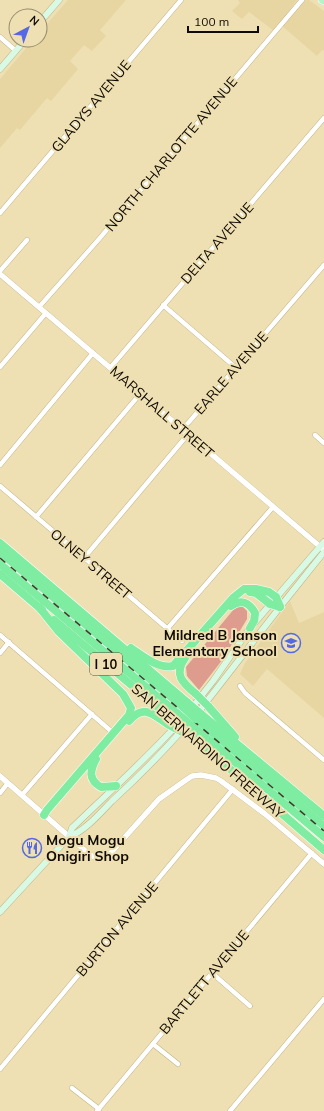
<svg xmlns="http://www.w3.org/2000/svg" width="324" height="1111" font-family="Mulish,sans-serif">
<rect width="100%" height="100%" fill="#efe0b4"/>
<g fill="#e7d6a2">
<path d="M68,0h58l-26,30 6,6 -14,15 -8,-6 -14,16 8,8 -27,32 -4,-3 -27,32 -3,-2 -17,20v-69l33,-39h7v-8z"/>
<path d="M238,0h59l-23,31 -25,-19 -7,7 -10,-8 8,-8z"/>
<path d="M306,0h3l15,11v40l-2,-1 -5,6 -36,-31z"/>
<path d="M290,601l9,22 25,-11v106l-57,-49 -14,17 -13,-12 5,-11z"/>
</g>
<path fill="#dd9c8e" d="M238,606h4l5,5v8l-24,40 -24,31 -12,-14 -1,-9 48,-58z"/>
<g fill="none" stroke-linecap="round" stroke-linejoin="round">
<defs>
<g id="minor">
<path d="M0,37l16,14"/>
<path d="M0,213l181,-213"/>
<path d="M0,271l27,-31"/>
<path d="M163,305l72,62"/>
<path d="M39,307l60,-68 203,-239"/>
<path d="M0,367l46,-54"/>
<path d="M110,368l214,-250"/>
<path d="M315,435l9,8"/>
<path d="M0,465l93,-112"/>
<path d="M0,486l182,155"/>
<path d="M36,517l104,-123"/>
<path d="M84,558l100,-119 2,-6 -1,-7 4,-4 135,-157"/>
<path d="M167,629l106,-122"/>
<path d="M0,635l111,96"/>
<path d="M0,653l9,-11"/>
<path d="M240,686l5,7 79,67"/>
<path d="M0,793l8,-10"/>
<path d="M22,795l70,-81"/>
<path d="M212,973l38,33"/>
<path d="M153,1044l25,20"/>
<path d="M0,1069l233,-280"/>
<path d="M72,1088l27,21"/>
<path d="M97,1111l215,-258"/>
<path d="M230,1111l94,-112"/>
</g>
<g id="tertiary">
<path d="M0,274l324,276"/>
<path d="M0,776l90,79 7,3 11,-2 51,-57 27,-19 6,-4 9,-1 15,3 5,3 44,33 59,50"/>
</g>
<g id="secondary">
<path d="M40,22l19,-22"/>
<path d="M0,69l25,-29"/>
<path d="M191,709l22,-28 37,-53 74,-86"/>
<path d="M197,714l83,-107 44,-55"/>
<path d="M69,837c17,-7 30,-23 43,-36 25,-23 49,-47 72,-73"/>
<path d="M0,912l69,-75 3,-9c38,-37 78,-72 113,-112"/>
</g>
<path id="primary" d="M322,0l2,1"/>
<g id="motorway">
<path d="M0,543l188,160"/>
<path d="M0,552l184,156"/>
<path d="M0,564l178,150"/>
<path d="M0,574l42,36"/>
<path d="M250,592l6,1 14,11 10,3"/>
<path d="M231,606c10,-7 18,-4 24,7l-1,8 -4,7"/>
<path d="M39,607l20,25 64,62 8,14 -2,7 -82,95 -3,5"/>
<path d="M54,620l119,100"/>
<path d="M131,648c12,8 27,21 42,18l61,-69 10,-8h12l13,3 7,5 4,10"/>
<path d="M185,658c-12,17 -2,25 11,36"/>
<path d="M208,706l27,31"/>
<path d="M201,714l123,102"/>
<path d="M196,719l128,107"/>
<path d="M129,721c15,-18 24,-6 40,4"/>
<path d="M191,725l133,112"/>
<path d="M186,731l138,119"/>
<path d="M96,759c-6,11 -8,21 5,28l15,-1"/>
</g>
</defs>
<use href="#minor" stroke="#c0b286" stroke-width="5.5"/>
<use href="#tertiary" stroke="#c0b286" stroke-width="6"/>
<use href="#secondary" stroke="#c0b286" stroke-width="7"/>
<use href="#primary" stroke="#fff" stroke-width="8"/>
<use href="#motorway" stroke="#fff" stroke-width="9"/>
<use href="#minor" stroke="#fff" stroke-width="4.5"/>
<use href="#tertiary" stroke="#fff" stroke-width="5.5"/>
<use href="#secondary" stroke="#d8f9e3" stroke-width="6"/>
<use href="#primary" stroke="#b2f4c7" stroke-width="7"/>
<use href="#motorway" stroke="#7eeca1" stroke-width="8"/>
<path stroke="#413a28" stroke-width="1.5" stroke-dasharray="7 7" stroke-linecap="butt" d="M0,558l324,273"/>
<defs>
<g id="motorway-bridge">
<path d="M196,694l12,12"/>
<path d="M188,703l13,11"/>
<path d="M184,708l12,11"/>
<path d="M178,714l13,11"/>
<path d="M169,725l15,8"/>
</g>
</defs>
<use href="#motorway-bridge" stroke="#fff" stroke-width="9" stroke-linecap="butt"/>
<use href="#motorway-bridge" stroke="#7eeca1" stroke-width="8"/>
</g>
<defs>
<symbol id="school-ring" viewBox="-11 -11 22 22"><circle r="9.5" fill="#efe0b4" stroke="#5669e0" stroke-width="1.5"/><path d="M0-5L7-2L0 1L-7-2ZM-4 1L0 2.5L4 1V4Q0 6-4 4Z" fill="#5669e0"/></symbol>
<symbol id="restaurant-ring" viewBox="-11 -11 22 22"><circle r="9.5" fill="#efe0b4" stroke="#5669e0" stroke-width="1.5"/><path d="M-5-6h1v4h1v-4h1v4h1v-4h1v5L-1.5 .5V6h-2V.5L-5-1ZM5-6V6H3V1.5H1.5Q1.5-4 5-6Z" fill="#5669e0"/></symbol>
</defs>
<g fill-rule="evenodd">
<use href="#school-ring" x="280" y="632" width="22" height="22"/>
<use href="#restaurant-ring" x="21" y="837" width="22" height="22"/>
</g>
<g text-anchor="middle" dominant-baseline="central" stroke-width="4" stroke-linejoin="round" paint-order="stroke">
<rect fill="#efe0b4" stroke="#534b36" stroke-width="1" x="90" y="653" width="32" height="22" rx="3"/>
<g font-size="13" font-weight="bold" fill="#100b00">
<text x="106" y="664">I 10</text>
</g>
<g font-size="14" fill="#100b00" stroke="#efe0b4">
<text transform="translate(91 106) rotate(-50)">GLADYS AVENUE</text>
<text transform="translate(171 154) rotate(-50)">NORTH CHARLOTTE AVENUE</text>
<text transform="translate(217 243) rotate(-49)">DELTA AVENUE</text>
<text transform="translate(231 373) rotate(-49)">EARLE AVENUE</text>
<text transform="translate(162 412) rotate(41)">MARSHALL STREET</text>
<text transform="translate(91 564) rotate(40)">OLNEY STREET</text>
<text transform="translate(208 751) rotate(41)">SAN BERNARDINO FREEWAY</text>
<text transform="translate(117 929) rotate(-50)">BURTON AVENUE</text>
<text transform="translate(204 982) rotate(-50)">BARTLETT AVENUE</text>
</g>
<g font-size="14" font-weight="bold" fill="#100b00" stroke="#efe0b4" text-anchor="end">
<text x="277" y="635">Mildred B Janson<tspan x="277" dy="16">Elementary School</tspan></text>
<text x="46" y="840" text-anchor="start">Mogu Mogu<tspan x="46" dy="16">Onigiri Shop</tspan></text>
</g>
</g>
<g transform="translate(28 28) rotate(41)"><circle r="19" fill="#efe0b4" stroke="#968b6c"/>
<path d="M0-3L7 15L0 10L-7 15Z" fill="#5669e0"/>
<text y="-6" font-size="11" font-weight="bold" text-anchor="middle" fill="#100b00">N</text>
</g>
<path d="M188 26v6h70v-6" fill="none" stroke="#100b00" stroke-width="2"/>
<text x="194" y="26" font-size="12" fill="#100b00" stroke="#efe0b4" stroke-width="3" paint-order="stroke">100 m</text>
</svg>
